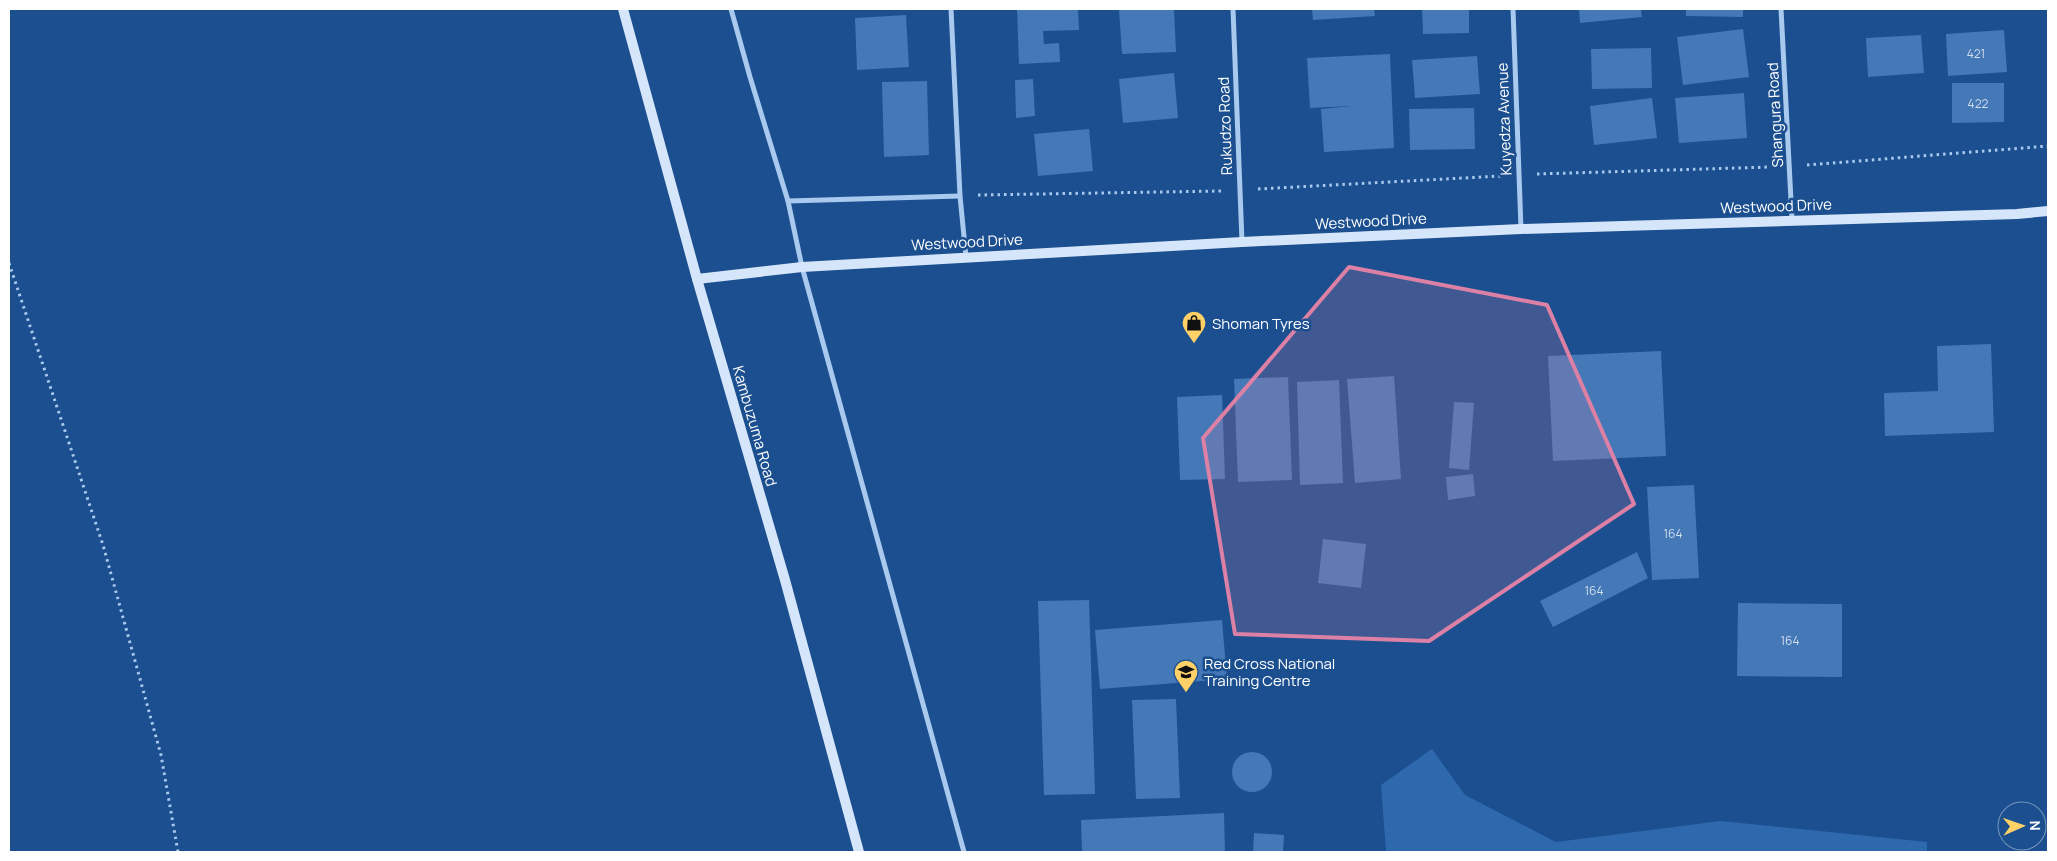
<svg xmlns="http://www.w3.org/2000/svg" width="2057" height="861" font-family="Manrope,sans-serif">
<rect width="100%" height="100%" fill="#1b4f8f"/>
<path fill="#2e69ad" d="M1432,749l33,46 91,47 165,-21 206,21v10h-541l-5,-67z"/>
<g fill="#4478b7">
<path d="M1017,9h61l1,21 -36,1 1,13 15,-1 1,19 -41,2z"/>
<path d="M1119,9h55l2,43 -54,2z"/>
<path d="M1312,9h62l1,7 -62,4z"/>
<path d="M1422,9h47v24l-46,1z"/>
<path d="M1579,9h62l1,8 -62,6z"/>
<path d="M1686,9h57v8l-57,-1z"/>
<path d="M906,15l3,52 -52,3 -2,-52z"/>
<path d="M1743,29l6,48 -66,8 -6,-48z"/>
<path d="M2004,30l3,42 -59,4 -2,-42z"/>
<path d="M1921,35l3,38 -56,4 -2,-39z"/>
<path d="M1651,48l1,40 -60,1 -1,-40z"/>
<path d="M1390,54l4,94 -70,4 -3,-43 31,-3 -42,2 -3,-50z"/>
<path d="M1477,56l3,38 -65,4 -3,-38z"/>
<path d="M1174,73l4,45 -55,5 -4,-44z"/>
<path d="M1033,79l2,37 -19,2 -1,-38z"/>
<path d="M927,81l2,74 -45,2 -2,-75z"/>
<path d="M1952,83h52v39l-52,1z"/>
<path d="M1744,93l3,45 -68,5 -4,-45z"/>
<path d="M1652,98l5,40 -63,7 -4,-39z"/>
<path d="M1474,108l1,41 -65,1 -1,-41z"/>
<path d="M1089,129l4,42 -55,5 -4,-42z"/>
<path d="M1991,344l3,88 -109,4 -1,-43 54,-2 -1,-45z"/>
<path d="M1661,351l5,105 -113,5 -5,-105z"/>
<path d="M1394,376l7,103 -46,4 -8,-104z"/>
<path d="M1288,377l4,103 -54,2 -4,-103z"/>
<path d="M1339,380l4,103 -43,2 -3,-103z"/>
<path d="M1222,395l3,84 -45,1 -3,-83z"/>
<path d="M1454,402l20,1 -5,67 -20,-2z"/>
<path d="M1473,474l2,22 -27,4 -2,-23z"/>
<path d="M1694,485l5,93 -47,2 -5,-93z"/>
<path d="M1323,539l43,5 -5,44 -43,-5z"/>
<path d="M1637,552l11,26 -95,49 -13,-26z"/>
<path d="M1089,600l6,194 -51,1 -6,-194z"/>
<path d="M1738,603l104,1v73l-105,-1z"/>
<path d="M1222,620l5,59 -127,10 -5,-59z"/>
<path d="M1176,699l4,99 -44,1 -4,-99z"/>
<circle cx="1252" cy="772" r="20"/>
<path d="M1224,813l1,39h-143l-1,-32z"/>
<path d="M1254,833l30,2 -1,17h-30z"/>
</g>
<g fill="none" stroke-linecap="round" stroke-linejoin="round">
<g stroke="#a9c9ee" stroke-width="3" stroke-dasharray="2.5 4" stroke-linecap="butt">
<path d="M1807,165l241,-19"/>
<path d="M1537,174l234,-7"/>
<path d="M1258,189l243,-13"/>
<path d="M978,195l243,-4"/>
<path d="M9,263l94,282 58,210 17,97"/>
</g>
<g stroke="#a9c9ee" stroke-width="5">
<path d="M731,9l19,68 38,124 172,-5"/>
<path d="M951,9l9,187 6,61"/>
<path d="M1233,9l9,233"/>
<path d="M1513,9l8,220"/>
<path d="M1781,9l11,211"/>
<path d="M788,201l14,66 162,585"/>
</g>
<g stroke="#d6e6fa" stroke-width="10">
<path d="M623,9l74,270 88,301 74,272"/>
<path d="M697,279l105,-12 440,-25 279,-13 496,-15 31,-3"/>
</g>
</g>
<path fill="#dd80a5" fill-opacity="0.2" stroke="#dd80a5" stroke-width="4" stroke-linejoin="round" d="M1349,267l198,38 87,199 -205,137 -194,-7 -32,-196z"/>
<defs>
<symbol id="shop-pin" viewBox="-11 -11 22 30"><path d="M0 17L-7.5 6A9.5 9.5 0 1 1 7.5 6Z" fill="#ffd166" stroke="#1b4f8f"/><path d="M-5-2.5h2.3a2.7 3.5 0 0 1 5.4 0H5L5.5 6h-11ZM-1.5-2.5h3a1.5 2.3 0 0 0-3 0Z" fill="#111"/></symbol>
<symbol id="university-pin" viewBox="-11 -11 22 30"><path d="M0 17L-7.5 6A9.5 9.5 0 1 1 7.5 6Z" fill="#ffd166" stroke="#1b4f8f"/><path d="M0-5L7-2L0 1L-7-2ZM-4 1L0 2.5L4 1V4Q0 6-4 4Z" fill="#111"/></symbol>
</defs>
<g fill-rule="evenodd">
<use href="#shop-pin" x="1180" y="309" width="28" height="38"/>
<use href="#university-pin" x="1172" y="658" width="28" height="38"/>
</g>
<g text-anchor="middle" dominant-baseline="central" stroke-width="5" stroke-linejoin="round" paint-order="stroke">
<g font-size="12" fill="#d0dded">
<text x="1976" y="53">421</text>
<text x="1978" y="103">422</text>
<text x="1673" y="533">164</text>
<text x="1594" y="590">164</text>
<text x="1790" y="640">164</text>
</g>
<g font-size="15" fill="#fff" stroke="#1b4f8f">
<text transform="translate(1775 115) rotate(-93)">Shangura Road</text>
<text transform="translate(1504 119) rotate(-92)">Kuyedza Avenue</text>
<text transform="translate(1225 126) rotate(-92)">Rukudzo Road</text>
<text transform="translate(1776 206) rotate(-2)">Westwood Drive</text>
<text transform="translate(1371 221) rotate(-3)">Westwood Drive</text>
<text transform="translate(967 242) rotate(-3)">Westwood Drive</text>
<text transform="translate(755 426) rotate(74)">Kambuzuma Road</text>
</g>
<g font-size="15" fill="#fff" stroke="#1b4f8f" text-anchor="start">
<text x="1212" y="323">Shoman Tyres</text>
<text x="1204" y="663">Red Cross National<tspan x="1204" dy="17">Training Centre</tspan></text>
</g>
</g>
<rect width="2057" height="861" fill="none" stroke="#ffffff" stroke-width="20"/>
<g transform="translate(2022 826) rotate(88)"><circle r="24" fill="#1b4f8f" stroke="#7695bc"/>
<path d="M0-4L9 19L0 12L-9 19Z" fill="#ffd166"/>
<text y="-8" font-size="14" font-weight="bold" text-anchor="middle" fill="#ffffff">N</text>
</g>
</svg>
